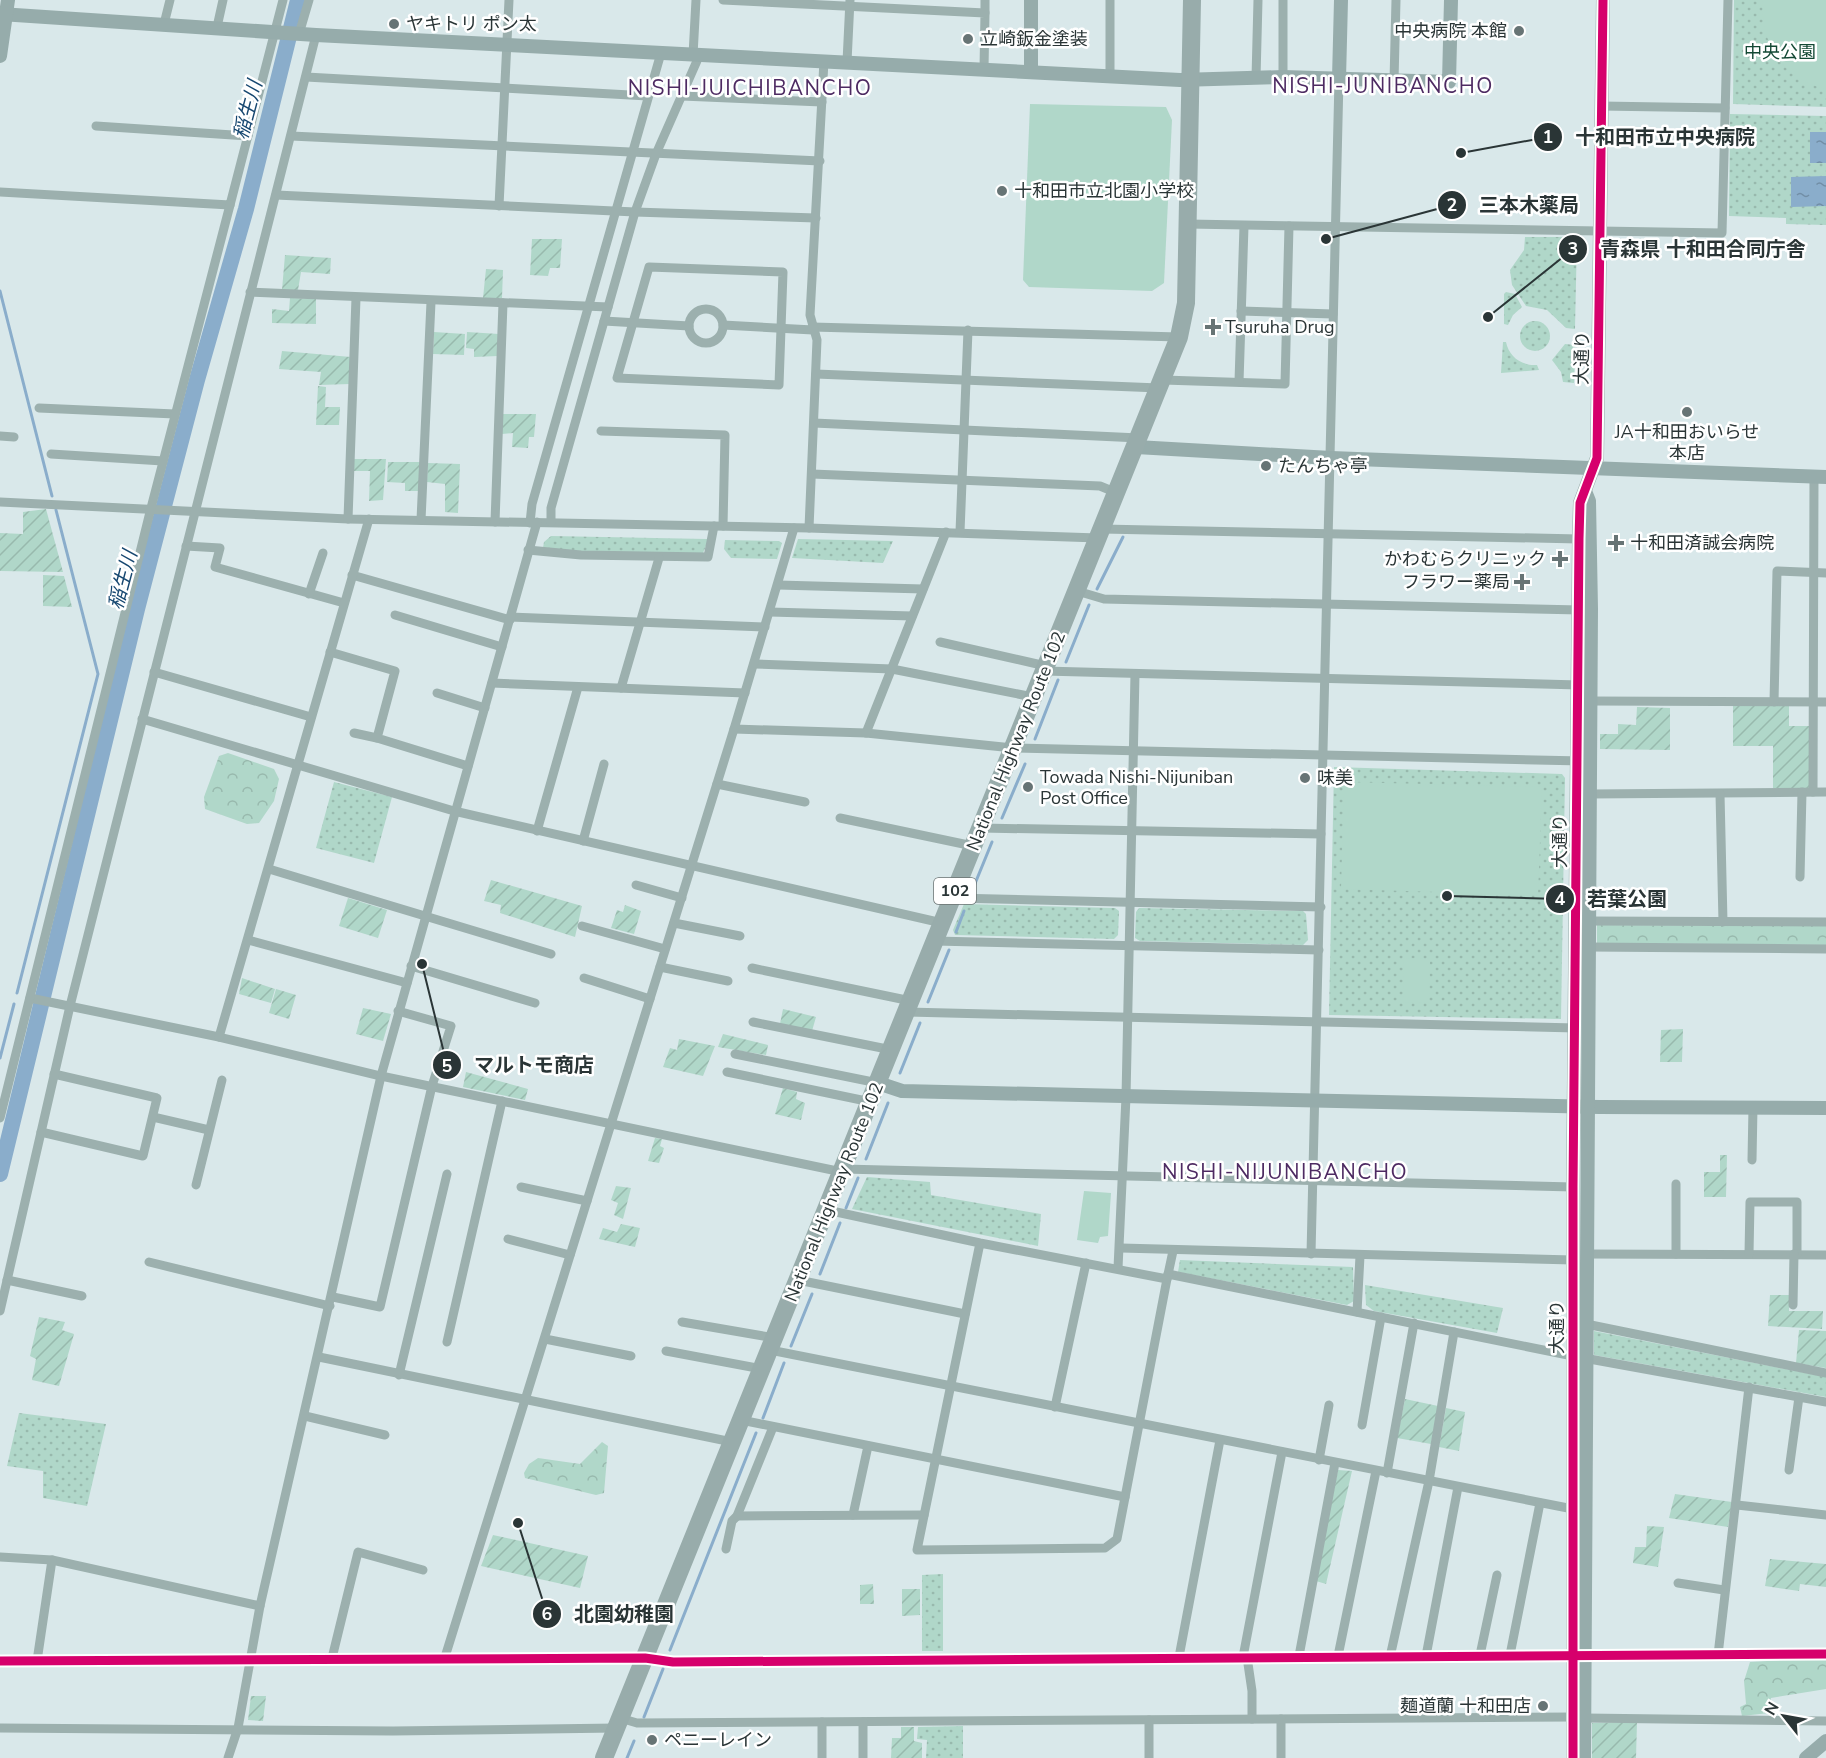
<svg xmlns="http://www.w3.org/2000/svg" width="1826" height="1758" font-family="'Nunito Sans','Noto Sans JP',sans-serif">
<defs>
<pattern id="grass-dots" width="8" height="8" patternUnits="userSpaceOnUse" patternTransform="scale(1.5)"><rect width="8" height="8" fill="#b0d7c9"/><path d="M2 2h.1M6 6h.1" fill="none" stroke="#98b9ad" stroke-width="1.8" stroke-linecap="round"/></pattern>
<pattern id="forest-crowns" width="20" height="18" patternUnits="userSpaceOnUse" patternTransform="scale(1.5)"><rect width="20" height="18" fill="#b0d7c9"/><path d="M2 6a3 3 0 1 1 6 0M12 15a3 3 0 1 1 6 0" fill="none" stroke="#98b9ad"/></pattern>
<pattern id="garden-furrows" width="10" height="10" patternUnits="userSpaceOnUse" patternTransform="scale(1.5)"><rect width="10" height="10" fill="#b0d7c9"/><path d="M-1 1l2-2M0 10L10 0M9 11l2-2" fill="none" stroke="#98b9ad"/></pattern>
<pattern id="water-ripples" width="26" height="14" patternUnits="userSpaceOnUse" patternTransform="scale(1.5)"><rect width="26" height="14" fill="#8aadcb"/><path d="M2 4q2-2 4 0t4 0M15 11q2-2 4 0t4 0" fill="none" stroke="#718ea6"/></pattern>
</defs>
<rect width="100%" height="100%" fill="#d9e8ea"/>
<g fill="url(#grass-dots)">
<path d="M1734,0h92v107l-93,-3z"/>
<path d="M1730,114l96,2v109l-40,-1v-6l-57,-2z"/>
<path d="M1525,237h52l-2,92 -9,-1 -19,-18 -21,-4 -14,-21 -2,-15 14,-20z"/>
<path d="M1506,292l9,2 7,13 -9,8 -5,10 -4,-1v-30z"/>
<circle cx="1535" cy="336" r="15"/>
<path d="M1503,342h3c3,15 16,24 31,23l2,5 -38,3z"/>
<path d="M1565,344l10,1 -1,38 -11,-1 -2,-10 -9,-12z"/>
<path d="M551,536l156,3 1,2 -5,12 -60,3 -100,-8 1,-6z"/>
<path d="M798,539l95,2 -10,22 -91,-5z"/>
<path d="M725,540l54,1 3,2 -5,16 -46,-1 -7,-9z"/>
<path d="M1334,767l228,7 3,4 -4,241 -232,-4z"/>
<path d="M334,782l58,15 -18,66 -58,-15z"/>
<path d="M964,904l151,4 4,3 -1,24 -4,4 -159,-4 -2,-5z"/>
<path d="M1139,908l164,3 3,3 2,26 -5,5 -163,-4 -5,-3 1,-26z"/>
<path d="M867,1177l63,5 1,13 110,19 -3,32 -186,-37z"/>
<path d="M1180,1260l173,7 1,34 -7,4 -169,-33z"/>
<path d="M1365,1285l138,23 -6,25 -123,-22 -8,-6z"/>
<path d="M1594,1331l232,46v20l-232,-42z"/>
<path d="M19,1413l87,11 -19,82 -44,-8v-27l-36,-5z"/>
<path d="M943,1574v77h-21v-76z"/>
<path d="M963,1726v32h-37l1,-18 -10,-1 1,-12z"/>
</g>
<g fill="url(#forest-crowns)">
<path d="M228,753l46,16 5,10 -5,22 -15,22 -12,1 -42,-15 -1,-12 15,-41z"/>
<path d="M1597,925l229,1v19l-229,-2z"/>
<path d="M602,1442l6,4 -4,47 -8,2 -71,-17 -1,-5 5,-9 9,-6 42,6z"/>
<path d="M1801,1659l25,1v29l-55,9 -2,15 -27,3 -2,-9 6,-3 -2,-23 6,-19z"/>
</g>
<g fill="url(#garden-furrows)">
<path d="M532,239h30l-2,29h-10l-2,8 -18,-1z"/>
<path d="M285,255l46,3 -1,16 -29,-2 -3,18h-16z"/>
<path d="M486,269l17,1 -1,28h-19z"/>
<path d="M290,298l26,1v25l-44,-1v-14l17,2z"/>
<path d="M434,332l31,2 -1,21 -31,-1z"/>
<path d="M467,332l32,2 -1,22 -24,1v-8l-8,-1z"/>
<path d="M282,351l69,6 -1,27 -31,1 2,-13 -42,-3z"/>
<path d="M318,386l8,1 -1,20h15l-1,18h-23z"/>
<path d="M503,414h33l-2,23h-5l-1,11 -16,-1 1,-14 -11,1z"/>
<path d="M353,459h33l-3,41 -14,1 1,-30h-17z"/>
<path d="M388,462h32l-1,29h-14v-8l-18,-1z"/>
<path d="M428,463l32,1 -2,49 -13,-1v-28l-18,-2z"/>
<path d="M46,509l17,63 -63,-1v-38l23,1v-22z"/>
<path d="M43,575l21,1 8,31 -29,-1z"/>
<path d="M1733,706h56v20h21v62h-37v-42h-40z"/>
<path d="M1637,707l33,1v42l-70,-1v-15h18v-10l18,1z"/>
<path d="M491,880l91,26 -7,31 -75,-24 1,-8 -17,-4z"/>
<path d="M348,898l39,12 -9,28 -39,-12z"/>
<path d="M625,905l16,6 -7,23 -23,-6 6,-18 6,2z"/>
<path d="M242,978l33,11 -4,14 -32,-9z"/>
<path d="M276,989l20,6 -7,24 -20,-6z"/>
<path d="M363,1008l28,6 -8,27 -27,-7z"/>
<path d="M783,1009l33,8 -4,14 -32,-7z"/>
<path d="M1683,1029l-1,33h-22l1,-32z"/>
<path d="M723,1034l45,11 -2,10 -48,-8z"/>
<path d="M679,1039l36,7 -12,30 -40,-9 7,-19 7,2z"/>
<path d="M466,1072l62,17 -3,11 -62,-13z"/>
<path d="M783,1088l14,4 -1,7 9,4 -4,17 -26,-6z"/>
<path d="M655,1138l7,1 -2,7 4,2 -5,15 -11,-2z"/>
<path d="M1720,1155h7l-1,42h-22v-25h16z"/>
<path d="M616,1186l15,2 -8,31 -9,-4 4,-12 -7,-3z"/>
<path d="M621,1224l19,4 -5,19 -36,-8 4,-11 14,4z"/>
<path d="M1770,1295h19v16h34l-1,18 -54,-3z"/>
<path d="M39,1317l26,5 -3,8 12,4 -15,52 -27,-6 4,-21 -6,-3z"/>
<path d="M1799,1330l27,1v37l-30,-5z"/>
<path d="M1405,1399l33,7 -7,38 -34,-6z"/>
<path d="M1446,1408l19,4 -6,39 -20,-4z"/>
<path d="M1338,1470l14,1 -26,113 -10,-3z"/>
<path d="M1675,1494l57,8 -4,25 -59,-9z"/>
<path d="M1647,1526l17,1 -6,40 -25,-4 2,-16h11z"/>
<path d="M493,1535l95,21 -8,32 -99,-22z"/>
<path d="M1770,1559l56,5v23l-26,-3 -1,7 -34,-5z"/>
<path d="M873,1584l1,20h-14v-19z"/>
<path d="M902,1589h18v26l-18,1z"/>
<path d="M251,1696h15l-3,25 -15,-1z"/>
<path d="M1637,1722l-1,36h-44v-35z"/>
<path d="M901,1727h13v14l8,2v15h-31l1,-20h9z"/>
</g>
<g fill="#b0d7c9">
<path d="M1763,0h63v89c-43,-9 -67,-47 -63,-89z"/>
<path d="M1030,104l136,3 6,13 -8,163 -12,8 -123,-4 -6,-7z"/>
<path d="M1344,782l198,5 -4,108 -197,-6z"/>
<path d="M1404,958l26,1 -1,44 -26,-1z"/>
<path d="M1084,1191l27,2 -3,43 -8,1 -2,6 -21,-3z"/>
</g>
<g fill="url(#water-ripples)">
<rect x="1810" y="132" width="16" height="31"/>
<path d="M1826,176v30l-35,1v-30z"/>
</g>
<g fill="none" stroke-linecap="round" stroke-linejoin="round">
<g stroke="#8aadcb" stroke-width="3">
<path d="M0,291l52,205"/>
<path d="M1097,589l26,-52"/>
<path d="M1066,662l23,-57"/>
<path d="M1035,739l23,-59"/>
<path d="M1002,818l23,-54"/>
<path d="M972,891l20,-49"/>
<path d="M956,932l8,-21"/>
<path d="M17,993l81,-319 -42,-164"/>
<path d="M928,1002l21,-52"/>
<path d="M0,1058l14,-54"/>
<path d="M900,1073l20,-50"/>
<path d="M866,1159l22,-56"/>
<path d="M846,1208l12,-30"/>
<path d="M820,1274l20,-51"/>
<path d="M791,1346l21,-52"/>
<path d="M763,1418l21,-55"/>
<path d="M670,1650l86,-217"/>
<path d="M644,1717l19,-48"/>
<path d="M627,1758l7,-17"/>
</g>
<path stroke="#8aadcb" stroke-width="16" d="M0,1174l137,-565 60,-229 49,-171 52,-209"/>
<g stroke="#9cb0ae" stroke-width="9">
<path d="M723,0l262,13 -1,56"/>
<path d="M985,13v-13"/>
<path d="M164,24l6,-24"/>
<path d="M217,27l6,-27"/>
<path d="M299,34l10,-34"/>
<path d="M693,55l3,-55"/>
<path d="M847,62l3,-62"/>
<path d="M1110,76v-76"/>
<path d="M306,77l342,19"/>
<path d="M1283,77v-77"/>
<path d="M1256,78l2,-78"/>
<path d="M1394,81l2,-81"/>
<path d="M682,96l140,6"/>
<path d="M1601,106l124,2"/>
<path d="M96,126l152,10"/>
<path d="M291,136l529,25"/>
<path d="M0,192l230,13 53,-205"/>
<path d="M276,195l359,17 181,6"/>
<path d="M499,206l10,-206"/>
<path d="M1188,224l534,9 6,-233"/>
<path d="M649,267l134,5 -4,113 -162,-7z"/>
<path d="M250,292l358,15"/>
<circle cx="706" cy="326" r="17"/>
<path d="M1241,311l92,3"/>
<path d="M604,321l85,5"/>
<path d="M723,325l90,5"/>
<path d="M812,327l367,10"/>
<path d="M816,374l343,14"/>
<path d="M1163,380l122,4 4,-158"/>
<path d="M1239,382l5,-156"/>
<path d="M39,408l136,6"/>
<path d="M814,423l325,15"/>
<path d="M601,431l124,4 -2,91"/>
<path d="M0,436l14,1"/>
<path d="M51,454l112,7"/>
<path d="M812,474l288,12 17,7"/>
<path d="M0,502l348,17 461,9 289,10"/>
<path d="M348,519l8,-221"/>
<path d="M421,520l10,-218"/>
<path d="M495,522l8,-219"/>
<path d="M551,522v-14l84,-296 21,-58 44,-100"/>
<path d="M530,523l2,-19 129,-451"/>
<path d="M809,528l8,-188 -7,-25 14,-254"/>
<path d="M1102,529l477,10"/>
<path d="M960,532l8,-202"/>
<path d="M186,546l34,2 -5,19 129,36"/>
<path d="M528,550l53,5 127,2 6,-31"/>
<path d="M352,575l158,45"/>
<path d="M778,585l145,4"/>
<path d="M1077,591l27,8 476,11"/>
<path d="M309,594l14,-41"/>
<path d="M770,612l142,4"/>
<path d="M395,615l107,32"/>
<path d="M510,617l255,10"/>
<path d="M940,642l106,24"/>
<path d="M330,652l65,19 -18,67 91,28"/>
<path d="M754,664l138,5 141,28"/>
<path d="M1044,671l535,14"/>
<path d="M154,672l157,45"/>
<path d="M492,683l253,10"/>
<path d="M621,688l38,-130"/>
<path d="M437,693l48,15"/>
<path d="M1591,701l235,1"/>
<path d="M1774,702l3,-131 49,2"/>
<path d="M142,719l312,92 488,112"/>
<path d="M734,729l132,4 147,15 570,13"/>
<path d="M354,733l23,5"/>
<path d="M866,733l80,-201"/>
<path d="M717,784l88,18"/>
<path d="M1813,792l1,-316"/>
<path d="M1591,794l235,-2"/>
<path d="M1720,794l3,128"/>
<path d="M840,818l133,28"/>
<path d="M981,828l340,6"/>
<path d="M537,831l41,-144"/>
<path d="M583,841l21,-77"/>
<path d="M269,869l282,85"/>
<path d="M1800,877l2,-85"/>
<path d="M636,885l46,13"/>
<path d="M953,898l368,9"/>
<path d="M1589,921l237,1"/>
<path d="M674,923l66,13"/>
<path d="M582,926l83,23"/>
<path d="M248,940l159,43"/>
<path d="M935,941l384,9"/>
<path d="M1589,947l237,2"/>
<path d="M411,966l124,37"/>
<path d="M660,967l68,14"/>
<path d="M752,968l159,33"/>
<path d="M584,978l66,21"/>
<path d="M30,998l189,39 162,39 461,96"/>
<path d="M907,1012l669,16"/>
<path d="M753,1022l139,28"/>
<path d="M219,1037l150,-518"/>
<path d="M735,1054l143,29"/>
<path d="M727,1072l144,30"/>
<path d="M153,1117l56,13"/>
<path d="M0,1118l151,-610 79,-303"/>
<path d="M41,1132l102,24 14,-58 -103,-24"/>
<path d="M1752,1160l1,-53"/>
<path d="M843,1169l730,18"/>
<path d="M196,1185l26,-105"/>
<path d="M521,1187l66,14"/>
<path d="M827,1210l153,33 187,36 -50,260 -12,9 -188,2 63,-307"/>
<path d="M508,1239l62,16"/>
<path d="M1121,1248l452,12"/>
<path d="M1311,1254l28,-1175"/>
<path d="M1586,1254l240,1"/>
<path d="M1676,1254v-70"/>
<path d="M1749,1254l1,-52h47v52"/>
<path d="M149,1262l181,44"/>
<path d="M1118,1268l8,-171 9,-423"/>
<path d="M1168,1274l405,82 253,46"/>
<path d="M1167,1279l6,-28"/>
<path d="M7,1280l75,16"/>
<path d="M798,1280l167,34"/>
<path d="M333,1297l47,10 52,-221 19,-60 -53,-15"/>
<path d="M1793,1305l1,-51"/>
<path d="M0,1311l70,-305 246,-971"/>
<path d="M1357,1312l3,-56"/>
<path d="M682,1322l93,16"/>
<path d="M1586,1324l240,49"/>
<path d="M545,1339l86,17"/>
<path d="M447,1342l55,-241"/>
<path d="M770,1350l803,159"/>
<path d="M666,1351l96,18"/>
<path d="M319,1357l413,85"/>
<path d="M399,1375l48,-201"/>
<path d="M1055,1407l31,-144"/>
<path d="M305,1416l80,19"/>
<path d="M741,1420l384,77"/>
<path d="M1362,1425l19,-108"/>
<path d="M1319,1460l10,-55"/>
<path d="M1789,1470l10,-73"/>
<path d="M1387,1473l27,-150"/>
<path d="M1737,1505l89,10"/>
<path d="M853,1515l15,-69"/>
<path d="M737,1516l187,-1"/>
<path d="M726,1549l6,-28 5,-5 36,-89"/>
<path d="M0,1557l52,3 208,46"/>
<path d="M1678,1583l46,7"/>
<path d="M1480,1655l17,-80"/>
<path d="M1510,1655l30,-152"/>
<path d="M1718,1655l31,-268"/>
<path d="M1299,1656l36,-193"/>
<path d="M1338,1656l38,-185"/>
<path d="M1426,1656l32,-169"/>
<path d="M445,1657l289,-928 60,-201"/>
<path d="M1179,1657l41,-217"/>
<path d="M1243,1657l39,-205"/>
<path d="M1247,1657l5,34v28"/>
<path d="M1390,1657l39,-176 25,-149"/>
<path d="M332,1658l26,-106 65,18"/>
<path d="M0,1661l645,-3 28,4 1153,-8"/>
<path d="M37,1661l15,-101"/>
<path d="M620,1718l17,5 937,-6"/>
<path d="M1585,1718l241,3"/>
<path d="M822,1722v36"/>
<path d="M863,1722v36"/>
<path d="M0,1728l393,3 223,-3"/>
<path d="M228,1758l10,-30 22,-122 121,-530 156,-554"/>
<path d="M1149,1758v-38"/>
<path d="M1281,1758v-39"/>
</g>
<g stroke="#96acab" stroke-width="14">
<path d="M0,14l316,21 864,45 103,-3 166,5 2,-82"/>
<path d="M0,56l8,-56"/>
<path d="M1031,71v-71"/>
<path d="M1339,79l2,-79"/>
<path d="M1136,447l195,11 495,19"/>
<path d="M878,1083l24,8 697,16 227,1"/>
<path d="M1573,1758v-571l6,-648 1,-36 17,-45 6,-458"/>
<path d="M1584,1758l7,-1149 -2,-108 -4,-10"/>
<path d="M1806,1758l20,-17"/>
</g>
<path stroke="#98acab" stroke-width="18" d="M604,1758l575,-1421 7,-34 6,-303"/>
<defs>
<g id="cycleway">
<path d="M0,1661l645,-3 28,4 1153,-8"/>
<path d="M1573,1758v-571l6,-648 1,-36 17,-45 6,-458"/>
</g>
</defs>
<use href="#cycleway" stroke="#fff" stroke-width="13"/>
<use href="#cycleway" stroke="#d6006c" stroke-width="9"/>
</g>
<g fill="#677475" stroke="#fff" stroke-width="2">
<circle cx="394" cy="24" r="6"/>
<circle cx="1519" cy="31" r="6"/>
<circle cx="968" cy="39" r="6"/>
<circle cx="1002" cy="191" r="6"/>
<path d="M1210 318h6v6h6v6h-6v6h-6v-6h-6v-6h6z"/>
<circle cx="1687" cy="412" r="6"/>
<circle cx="1266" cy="466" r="6"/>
<path d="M1613 534h6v6h6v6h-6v6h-6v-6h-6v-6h6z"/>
<path d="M1557 550h6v6h6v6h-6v6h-6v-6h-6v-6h6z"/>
<path d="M1519 573h6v6h6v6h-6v6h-6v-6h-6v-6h6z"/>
<circle cx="1305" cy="778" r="6"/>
<circle cx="1028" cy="787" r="6"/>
<circle cx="1543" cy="1706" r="6"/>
<circle cx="652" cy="1740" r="6"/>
</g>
<g text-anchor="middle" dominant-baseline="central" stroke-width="5" stroke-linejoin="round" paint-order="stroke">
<rect fill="#fff" stroke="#6a7272" stroke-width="1.5" x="934" y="878" width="42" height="26" rx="4.5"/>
<g font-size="16" font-weight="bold" fill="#2a3536">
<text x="955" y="891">102</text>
</g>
<g font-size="18" fill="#2a3536" stroke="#fff" text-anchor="start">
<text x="406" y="24">ヤキトリ ポン太</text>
<text x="1507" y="31" text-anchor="end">中央病院 本館</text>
<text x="980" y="39">立崎鈑金塗装</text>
<text x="1014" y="191">十和田市立北園小学校</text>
<text x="1225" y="327">Tsuruha Drug</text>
<text x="1687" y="432" text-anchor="middle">JA十和田おいらせ<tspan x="1687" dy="21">本店</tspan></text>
<text x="1278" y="466">たんちゃ亭</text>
<text x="1630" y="543">十和田済誠会病院</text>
<text x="1546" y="559" text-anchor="end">かわむらクリニック</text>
<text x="1510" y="582" text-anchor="end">フラワー薬局</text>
<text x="1040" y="777">Towada Nishi-Nijuniban<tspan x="1040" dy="21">Post Office</tspan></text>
<text x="1317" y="778">味美</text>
<text x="1531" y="1706" text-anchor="end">麺道蘭 十和田店</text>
<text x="664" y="1740">ペニーレイン</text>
</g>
<g font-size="18" fill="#134834" stroke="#fff">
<text x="1780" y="52">中央公園</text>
</g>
<g font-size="18" fill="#2a3536" stroke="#fff">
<text transform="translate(1582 358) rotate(-89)">大通り</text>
<text transform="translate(1016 741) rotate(-68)">National Highway Route 102</text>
<text transform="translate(1560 841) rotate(-90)">大通り</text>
<text transform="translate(834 1192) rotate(-68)">National Highway Route 102</text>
<text transform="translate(1557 1327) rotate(-90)">大通り</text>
</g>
<g font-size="20" font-style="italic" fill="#164770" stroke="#fff">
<text transform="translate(248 110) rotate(-75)">稲生川</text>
<text transform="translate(123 580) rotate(-75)">稲生川</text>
</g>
<g font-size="21" letter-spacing="1.5" fill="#4d2a62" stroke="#fff">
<text x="1383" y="86">NISHI-JUNIBANCHO</text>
<text x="750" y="88">NISHI-JUICHIBANCHO</text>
<text x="1285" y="1172">NISHI-NIJUNIBANCHO</text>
</g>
</g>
<path fill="none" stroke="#2a3536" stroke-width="2" d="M1461 153L1548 137M1326 239L1452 205M1488 317L1573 249M1447 896L1560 899M422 964L447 1065M518 1523L547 1614"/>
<g fill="#2a3536" stroke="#fff" stroke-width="2">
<circle cx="1461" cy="153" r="6"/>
<circle cx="1326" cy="239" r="6"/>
<circle cx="1488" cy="317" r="6"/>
<circle cx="1447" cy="896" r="6"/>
<circle cx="422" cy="964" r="6"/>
<circle cx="518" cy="1523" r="6"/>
<circle cx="1548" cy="137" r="15"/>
<circle cx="1452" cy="205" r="15"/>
<circle cx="1573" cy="249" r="15"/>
<circle cx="1560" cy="899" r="15"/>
<circle cx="447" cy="1065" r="15"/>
<circle cx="547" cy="1614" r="15"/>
</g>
<g font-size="18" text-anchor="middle" font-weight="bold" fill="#fff">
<text x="1548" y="143">1</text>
<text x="1452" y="211">2</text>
<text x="1573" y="255">3</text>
<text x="1560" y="905">4</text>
<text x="447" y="1072">5</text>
<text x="547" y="1620">6</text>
</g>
<g font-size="20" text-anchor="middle" font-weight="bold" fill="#2a3536" stroke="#fff" stroke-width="5" stroke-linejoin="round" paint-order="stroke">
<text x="1665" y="144">十和田市立中央病院</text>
<text x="1529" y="212">三本木薬局</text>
<text x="1703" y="256">青森県 十和田合同庁舎</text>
<text x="1627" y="906">若葉公園</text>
<text x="534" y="1072">マルトモ商店</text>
<text x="624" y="1621">北園幼稚園</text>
</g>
<g transform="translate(1784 1716) rotate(301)" stroke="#ffffff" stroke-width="4.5" paint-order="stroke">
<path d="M0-4.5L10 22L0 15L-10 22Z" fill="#2a3536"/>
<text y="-9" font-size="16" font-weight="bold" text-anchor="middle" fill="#2a3536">N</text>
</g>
</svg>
